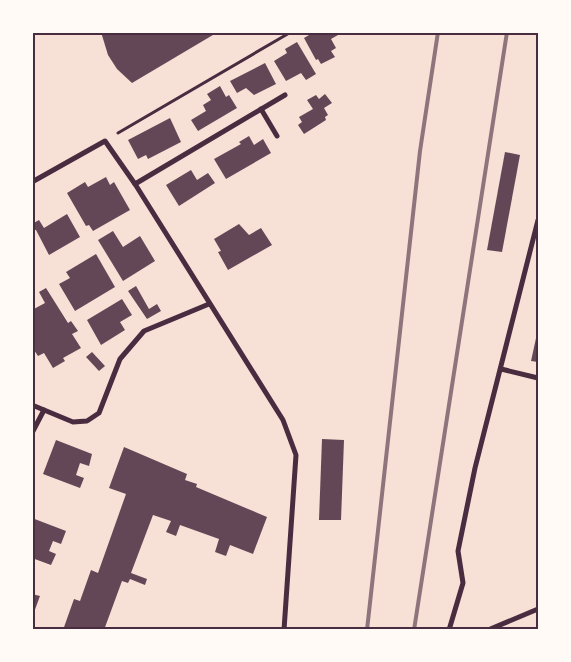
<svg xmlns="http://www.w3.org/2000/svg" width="571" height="662" font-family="'Source Sans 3',sans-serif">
<rect width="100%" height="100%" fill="#f7e1d7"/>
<g fill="#644757">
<path d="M101,32h117l-86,51 -15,-14 -9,-14z"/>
<path d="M314,32h22l2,3 -7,4 5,9 -5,3 4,6 -14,7 -3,-5 -2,1 -12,-22z"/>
<path d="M297,42l19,32 -10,6 -5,-7 -15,8 -12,-20 13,-8 -2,-4z"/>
<path d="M265,63l11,21 -22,11 -8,-7 -9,5 -7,-12z"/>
<path d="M220,86l6,11 3,-2 8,13 -39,23 -7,-11 15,-9 -3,-6 8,-5 -4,-6z"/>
<path d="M325,94l7,9 -8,5 4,7 -3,2 1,3 -22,14 -6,-9 4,-3 -3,-5 14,-8 -6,-9 9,-5 3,4z"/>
<path d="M170,118l11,24 -33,17 -2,-4 -8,4 -10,-19z"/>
<path d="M249,136l5,9 9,-6 8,14 -45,26 -12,-20 27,-15 -2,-2z"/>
<path d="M505,152l15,3 -18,97 -15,-2z"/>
<path d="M191,170l6,10 11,-7 7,10 -36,23 -13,-21z"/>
<path d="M106,177l4,8 4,-3 16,28 -37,21 -4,-6 -3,1 -19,-33 18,-11 3,5z"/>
<path d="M67,214l13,23 -31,18 -13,-25 -4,-1v-5l7,-4 5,8z"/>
<path d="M239,224l10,11 12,-7 11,17 -44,25 -10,-18 3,-1 -7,-12z"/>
<path d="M113,231l10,16 17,-11 15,25 -32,20 -25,-41z"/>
<path d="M96,254l19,33 -40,24 -16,-27 11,-6 -4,-6z"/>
<path d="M136,286l13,23 8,-5 4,7 -14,8 -19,-28z"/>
<path d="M46,288l22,35 3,-2 7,10 -6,3 9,14 -18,10 2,3 -12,7 -9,-15 -6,3 -6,-9v-37l13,-7 -6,-11z"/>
<path d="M122,299l10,16 -12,7 5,8 -24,15 -14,-25z"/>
<path d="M538,329v33l-7,-1z"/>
<path d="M92,352l13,14 -6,5 -13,-14z"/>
<path d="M322,439l22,1 -3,80h-22z"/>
<path d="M56,440l36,14 -3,12 -9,-3 -4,12 8,3 -4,10 -37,-14z"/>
<path d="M124,447l63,27 -2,6 12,4 -1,3 71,30 -14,37 -23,-9 -4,11 -11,-4 4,-13 -39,-14 -4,11 -10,-4 5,-11 -18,-6 -22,58 16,6 -2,6 -15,-6 -2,4 -6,-2 -18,49h-41l11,-31 6,2 11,-31 7,3 28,-79 -17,-6z"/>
<path d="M32,518l34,13 -5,13 -8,-3 -4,10 7,3 -5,11 -19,-7z"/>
<path d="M32,594l8,2 -7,19h-1z"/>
</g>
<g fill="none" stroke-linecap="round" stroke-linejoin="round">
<path stroke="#4a2c40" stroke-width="3" d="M118,133l173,-101"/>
<g stroke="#4a2c40" stroke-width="5">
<path d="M261,109l16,27"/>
<path d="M32,182l73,-41 30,43 148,236 13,35 -12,175"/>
<path d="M135,184l150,-89"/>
<path d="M501,369l37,9"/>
<path d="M32,405l41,17 14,-1 12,-8 21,-54 24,-28 65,-27"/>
<path d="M32,433l12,-23"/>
<path d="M449,630l14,-47 -5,-32 17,-83 63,-248"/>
<path d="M488,630l50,-21"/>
</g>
<g stroke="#8f747c" stroke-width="4">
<path d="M367,630l53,-479 18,-119"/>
<path d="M414,630l93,-598"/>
</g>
</g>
<rect width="571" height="662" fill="none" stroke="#fffaf5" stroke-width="68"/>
<rect x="34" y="34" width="503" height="594" fill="none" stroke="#4a2c40" stroke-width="2"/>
</svg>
